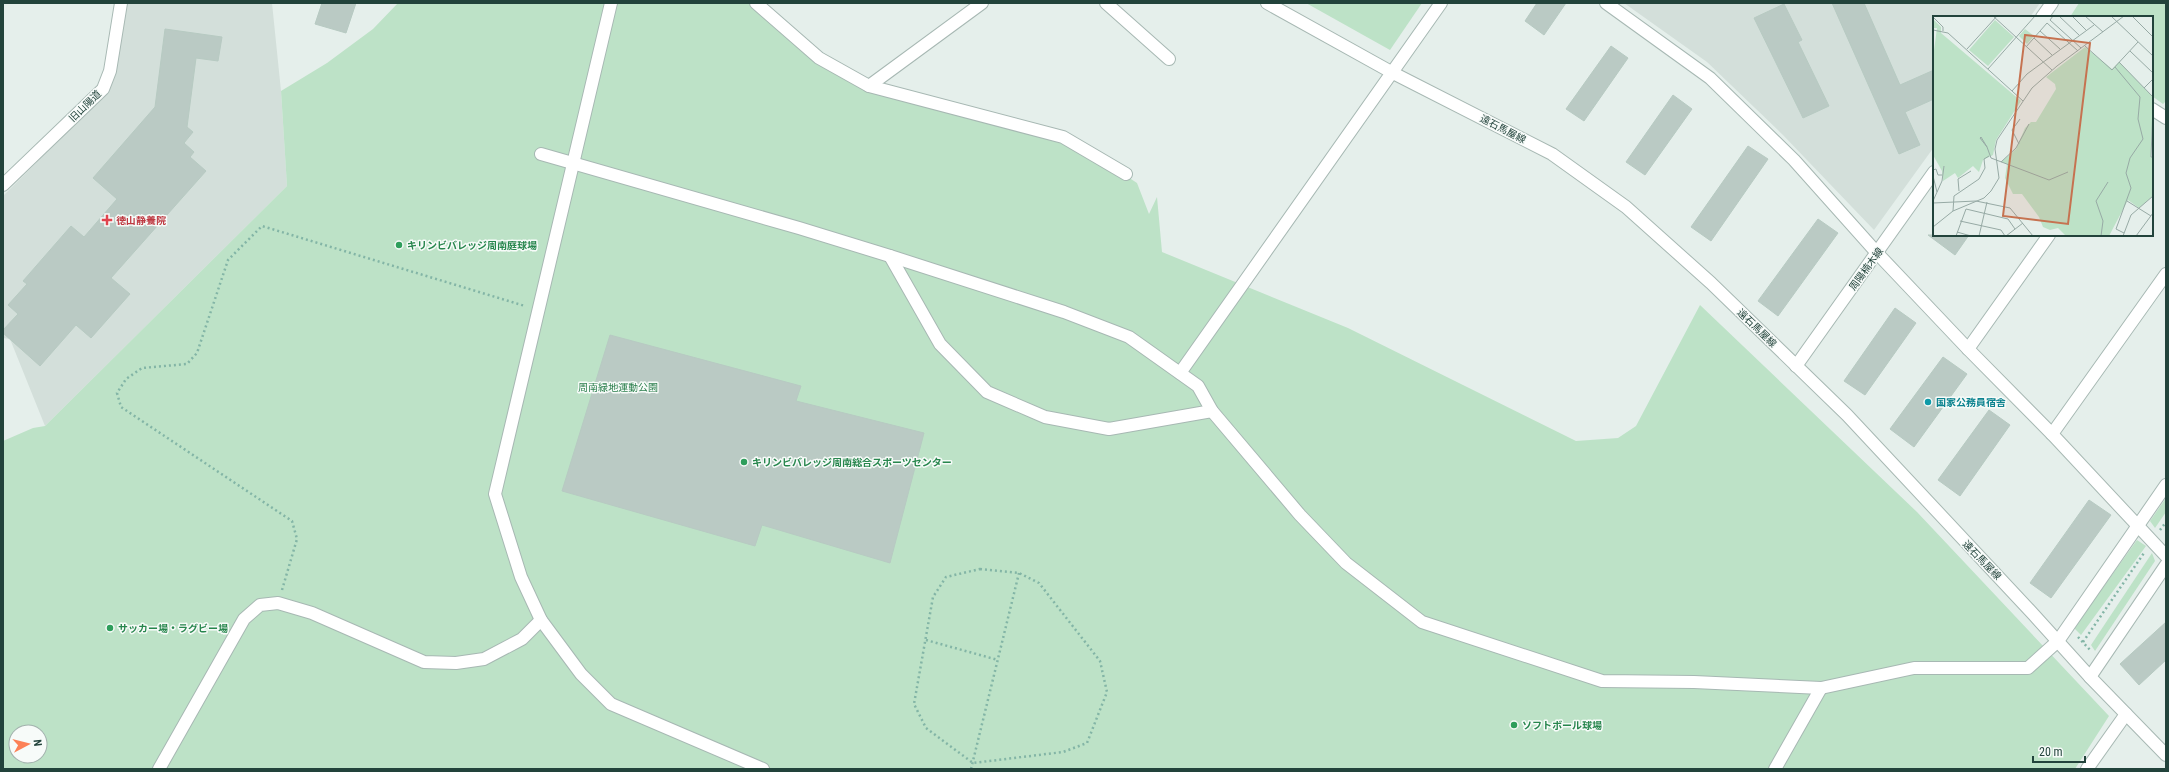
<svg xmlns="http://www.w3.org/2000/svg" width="2169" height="772" font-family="'Roboto Condensed','Noto Sans JP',sans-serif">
<rect width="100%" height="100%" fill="#e5efeb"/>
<g fill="#d3dfda">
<path d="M119,3h153l9,88 6,95 -242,240 -35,-87 -7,-1v-142l106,-106z"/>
<path d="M1624,3h416l-10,14h-96v130l-60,83 -91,-95 -76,-73z"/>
</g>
<g fill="#bde2c7" fill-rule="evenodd">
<path d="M398,3h358l103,78 208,56 70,46 12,31 8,-17 5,55 186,76 228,113 42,-3 18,-12 64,-121 217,207 192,204 -34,53h-2072v-328l30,-13 12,-2 242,-240 -6,-95 46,-28 46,-34zM16,732h24v24h-24z"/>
<path d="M1306,3h116l-32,47z"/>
<path d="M2079,3h87v98l-3,3 -11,-8v-79h-82z"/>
<path d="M2166,498v14l-11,16 -5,-7z"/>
<path d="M2137,540l9,6 -65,89 -7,-7z"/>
<path d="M2152,553l3,8 -60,90 -4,-6z"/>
</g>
<g fill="#bacac4" stroke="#b7cac2">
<path d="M322,3h34l-10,30 -31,-9z"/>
<path d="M1537,3h29l-22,32 -19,-14z"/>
<path d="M1832,3h32l36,82 34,-15v29l-29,13 15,33 -21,9z"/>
<path d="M1784,4l18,36 -4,2 31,64 -26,12 -49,-100z"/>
<path d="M165,29l57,8 -4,24 -22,-3 -9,69 6,5 -9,11 10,9 -4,5 16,14 -95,107 19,16 -39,44 -15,-13 -36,41 -37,-33v-3l15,-16 -10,-9 19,-21 -4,-3 48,-55 13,11 33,-38 -24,-21 62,-71z"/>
<path d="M1611,46l17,12 -44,63 -18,-12z"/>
<path d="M1673,95l19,14 -47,66 -19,-13z"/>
<path d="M1748,146l20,13 -57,82 -20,-14z"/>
<path d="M1818,219l20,14 -60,83 -20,-15z"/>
<path d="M1928,235h41l-14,20z"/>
<path d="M1895,308l21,15 -51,72 -21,-14z"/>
<path d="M610,335l191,51 -5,15 128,32 -34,130 -128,-38 -7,21 -193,-55z"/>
<path d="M1943,357l24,17 -53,73 -24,-18z"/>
<path d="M1989,410l21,15 -50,71 -22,-16z"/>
<path d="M2089,500l22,15 -60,83 -21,-15z"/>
<path d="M2166,622v38l-27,25 -19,-21z"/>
</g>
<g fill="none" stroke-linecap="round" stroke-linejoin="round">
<defs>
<g id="minor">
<path d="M611,3l-116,491 26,83 20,43 40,54 30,30 152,65"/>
<path d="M756,3l63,55 50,28 194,51 63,37"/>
<path d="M1106,3l63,56"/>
<path d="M1267,3l126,70 159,81 74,53 85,76 136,132 187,200 56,62 76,78"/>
<path d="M1606,3l104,75 84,82 83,93 91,96 84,85 114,122"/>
<path d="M2042,17l10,-14"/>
<path d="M869,86l113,-83"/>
<path d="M2152,109l14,9"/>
<path d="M541,154l258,74 91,28 174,56 65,25 69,49 14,25 88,104 46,48 76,59 180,59 92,1 127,6 93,-20h114l30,-27 108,-156"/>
<path d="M3,185l100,-96 7,-18 11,-68"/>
<path d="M890,256l50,88 47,48 58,25 64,12 103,-18"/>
<path d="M1968,349l81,-114"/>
<path d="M1796,366l138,-194"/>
<path d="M1180,373l261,-370"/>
<path d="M2052,434l114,-160"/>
<path d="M2090,677l76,-112"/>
<path d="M159,769l85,-150 16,-14 18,-2 34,10 112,49 32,1 28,-4 38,-20 19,-19"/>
<path d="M1775,769l46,-81"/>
<path d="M2087,769l39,-55"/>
</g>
</defs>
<use href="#minor" stroke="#a7b8b3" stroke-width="14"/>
<g stroke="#83b5a6" stroke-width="2.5" stroke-dasharray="2 3" stroke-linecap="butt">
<path d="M2160,530l6,-8"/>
<path d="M980,569l39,4 20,10 61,78 7,31 -20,51 -24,9 -90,11 -47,-35 -12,-24 19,-107 13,-20z"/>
<path d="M282,590l15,-51 -5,-18 -171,-114 -4,-14 9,-14 16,-11 45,-4 10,-11 31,-93 34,-34 263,80"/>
<path d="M2078,637l13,14"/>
<path d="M926,640l72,20"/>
<path d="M2083,642l61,-89"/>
<path d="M971,769l48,-196"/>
</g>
<use href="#minor" stroke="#fff" stroke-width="12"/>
</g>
<path fill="#e0444e" stroke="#f7fbf9" stroke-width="1.5" d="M105 214h4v4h4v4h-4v4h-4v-4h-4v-4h4z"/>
<g fill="#2e9e5b" stroke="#f7fbf9" stroke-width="1.5">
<circle cx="399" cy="245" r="4"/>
<circle cx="744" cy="462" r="4"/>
<circle cx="110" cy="628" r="4"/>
<circle cx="1514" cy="725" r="4"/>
</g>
<circle fill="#0f9aa8" stroke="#f7fbf9" stroke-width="1.5" cx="1928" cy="402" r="4"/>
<g text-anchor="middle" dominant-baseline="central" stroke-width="3" stroke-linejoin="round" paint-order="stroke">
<g font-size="10" fill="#22433b" stroke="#f7fbf9">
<text transform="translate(85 106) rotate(-44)">旧山陽道</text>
<text transform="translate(1503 129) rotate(27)">遠石馬屋線</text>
<text transform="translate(1866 269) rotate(-54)">周陽楠木線</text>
<text transform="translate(1757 328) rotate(44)">遠石馬屋線</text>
<text transform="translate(1982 560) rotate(46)">遠石馬屋線</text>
</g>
<g font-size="10" font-weight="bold" fill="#be3a42" stroke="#f7fbf9" text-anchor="start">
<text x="116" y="220">徳山静養院</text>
</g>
<g font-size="10" font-weight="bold" fill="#27864d" stroke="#f7fbf9" text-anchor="start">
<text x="407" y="245">キリンビバレッジ周南庭球場</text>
<text x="752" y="462">キリンビバレッジ周南総合スポーツセンター</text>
<text x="118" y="628">サッカー場・ラグビー場</text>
<text x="1522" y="725">ソフトボール球場</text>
</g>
<g font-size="10" fill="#297e4b" stroke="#f7fbf9">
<text x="618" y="387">周南緑地運動公園</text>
</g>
<g font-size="10" font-weight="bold" fill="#0d838f" stroke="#f7fbf9" text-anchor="start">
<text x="1936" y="402">国家公務員宿舎</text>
</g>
</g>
<g transform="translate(1933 16)">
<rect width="220" height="220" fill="#e5efeb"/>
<path d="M0,3l8,8v6l80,68 -25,39 -3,15 -10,5 -4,12 -6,-6 -15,12 -3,-5 -12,8 -1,-10 -9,-16v-97l4,-30h-4zM62,4l19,17 -26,29 -19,-16zM92,13l9,7 -7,8 -8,-8zM152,31l27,22 7,-7 34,35 -2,60h2v39l-14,12 -11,-8 -19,36h-43l-8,-8 -8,2 -7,-3 -4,-10 -17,-23h-9l-8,-16 2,-14 -6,-2 15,-13 9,-21 6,-6h5l20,-33 -1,-5 -9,-7z" fill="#bde2c7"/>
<path fill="none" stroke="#97aaa5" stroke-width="1" d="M60,0l59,54M120,0l-3,4 31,28M126,0l20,19M139,0l14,14M152,0l18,16M178,0l42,40M199,0l21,21M0,1l10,10v4M0,14l15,3 75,68M107,15l20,18M101,22l18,17M152,30l27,24 26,-28M93,31l21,-24 31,28M34,33l30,-33M197,35l23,22M186,46l34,35M182,51l25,30 -2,22 5,20 -13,19 -4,15 5,15 -15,41 8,4M55,53l47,-53M211,72l9,-9M79,75l15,-17 67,-49M220,90l-2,51h2M86,128l-7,-14 8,-11M54,131l-6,-10 -1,1 7,9 4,11 58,22 19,-8M68,146l15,-14 13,-24M0,154l3,-1 2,6h4M0,160l4,16M26,175l-1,-12 13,-8M0,185l9,-20 2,-15M194,185l24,15M0,187l43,-2 34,7 23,28M20,195l1,-15 25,-17 6,-11 -1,-9 5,-3M27,205l41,9 4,6M0,211l20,-16 31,-13 7,-7 8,-13 -4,-29 2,-9 35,-52 25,-22 67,-50M24,216l14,4M23,220l10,-27 42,10 7,10M46,220l8,-34M73,220l17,-13M168,220l2,-15 -7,-20 12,-19M190,220l8,-21 22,-19M203,220l17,-23"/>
<path fill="#c67250" fill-opacity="0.15" stroke="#c67250" stroke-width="2" d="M92,19l65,8 -22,181 -65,-8z"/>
<rect width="220" height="220" fill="none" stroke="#22433b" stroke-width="2"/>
</g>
<rect width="2169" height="772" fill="none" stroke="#22433b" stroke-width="8"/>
<g transform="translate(28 744) rotate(83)"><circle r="19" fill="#f7fbf9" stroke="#a2b1ad"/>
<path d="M0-3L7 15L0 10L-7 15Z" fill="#fc8157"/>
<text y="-6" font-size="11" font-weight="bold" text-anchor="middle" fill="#22433b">N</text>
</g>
<path d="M2033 756v6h52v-6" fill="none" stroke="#22433b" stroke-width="2"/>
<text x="2039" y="756" font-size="12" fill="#22433b" stroke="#f7fbf9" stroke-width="3" paint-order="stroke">20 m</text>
</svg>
